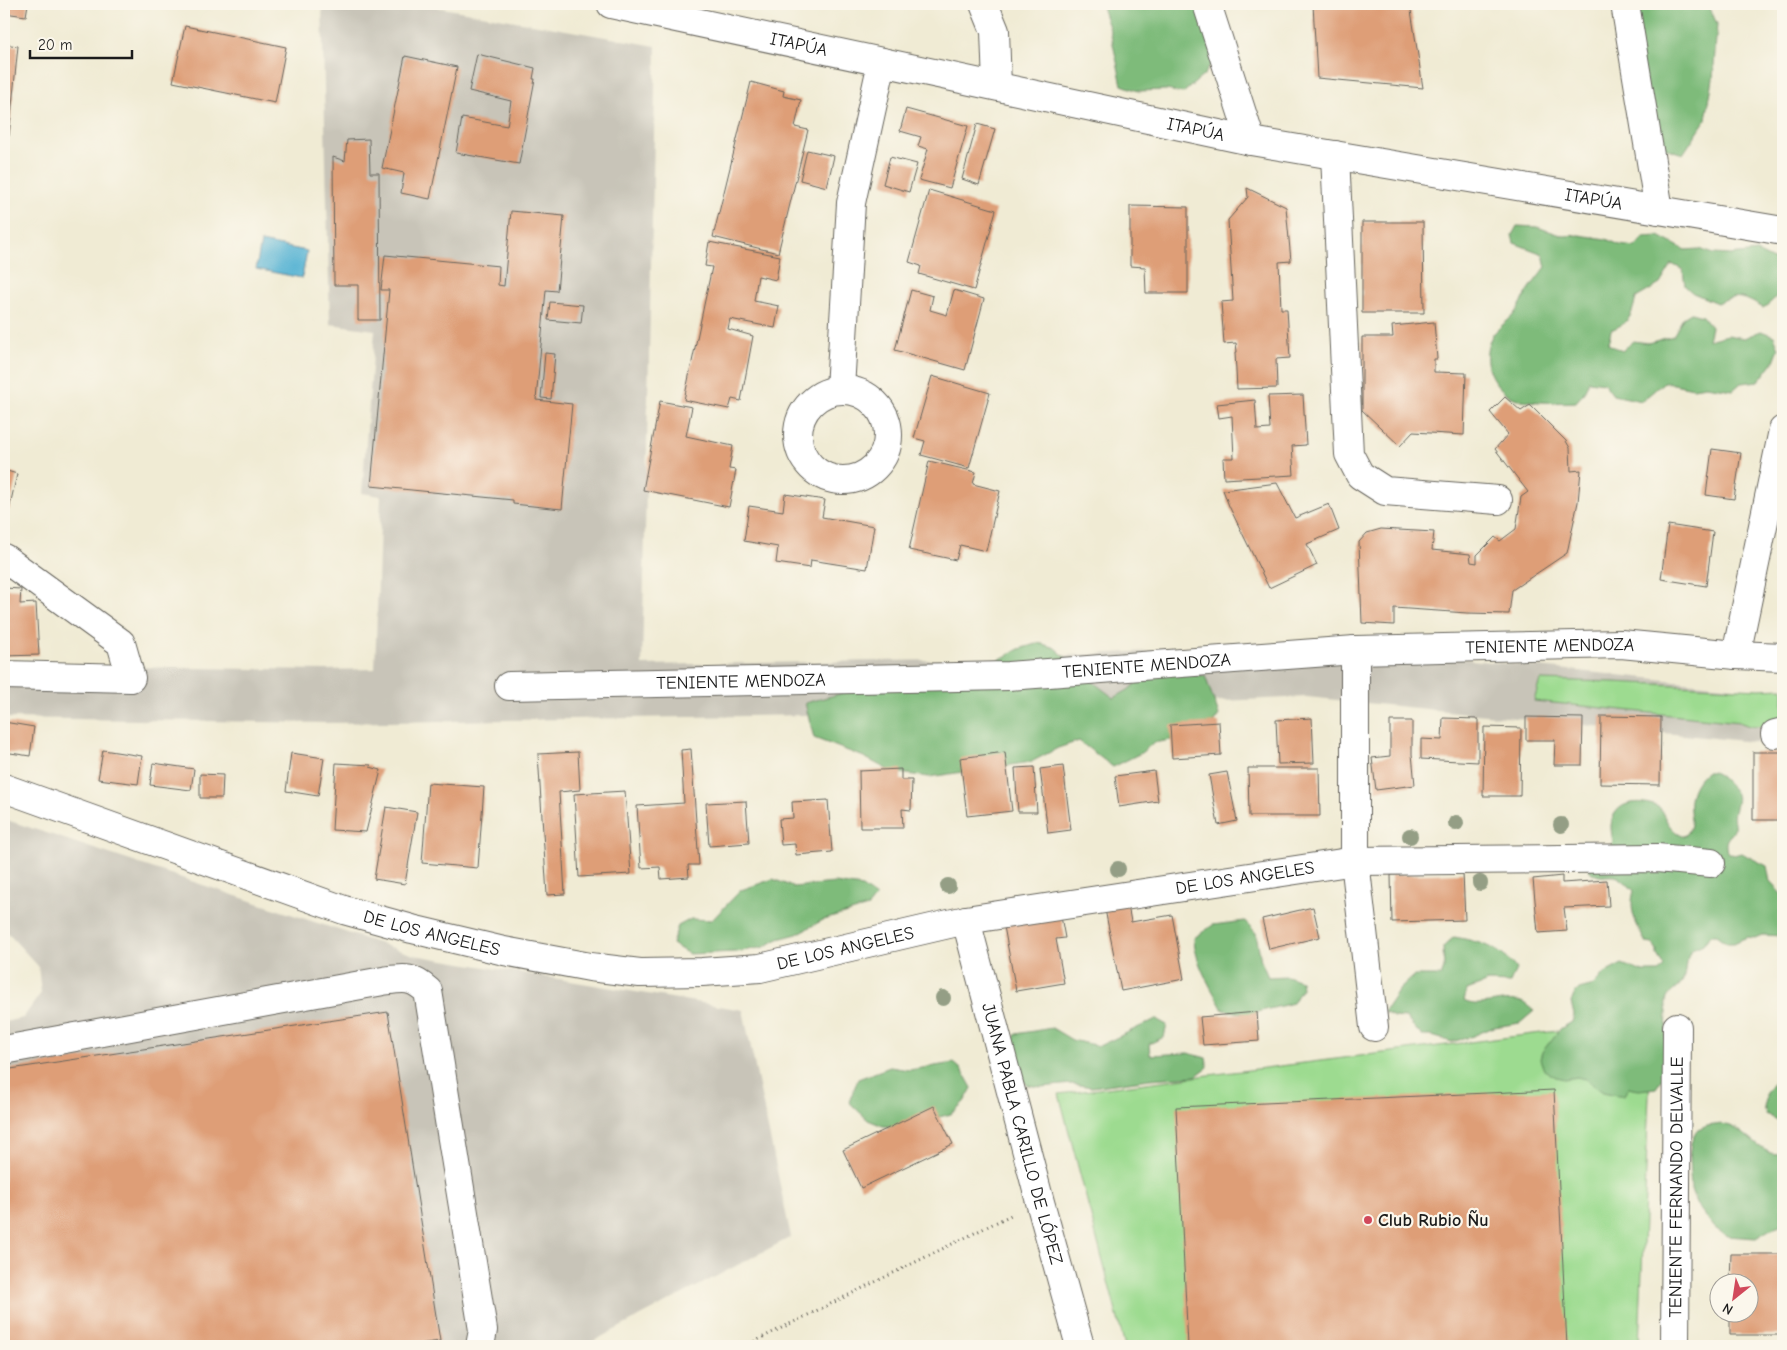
<svg xmlns="http://www.w3.org/2000/svg" width="1787" height="1350" font-family="'Comic Neue',sans-serif">
<rect width="100%" height="100%" fill="#fbf7ec"/>
<filter id="ink" filterUnits="userSpaceOnUse"><feTurbulence type="fractalNoise" baseFrequency=".02" numOctaves="2"/><feDisplacementMap in="SourceGraphic" scale="10" xChannelSelector="R" yChannelSelector="G"/><feConvolveMatrix kernelMatrix="1 2 1 2 8 2 1 2 1" color-interpolation-filters="sRGB"/></filter>
<filter id="wash" filterUnits="userSpaceOnUse"><feTurbulence type="fractalNoise" baseFrequency=".0096" numOctaves="4" result="noise"/><feDisplacementMap in="SourceGraphic" scale="20" xChannelSelector="R" yChannelSelector="G"/><feGaussianBlur stdDeviation="1.12" result="paint"/><feColorMatrix in="noise" values="0 0 0 0 0 0 0 0 0 0 0 0 0 0 0 0 0 1.4 0 .05"/><feComposite in="paint" operator="in"/></filter>
<g filter="url(#wash)">
<rect width="100%" height="100%" fill="#f0ebd4"/>
<g fill="#c8c4b8">
<path d="M322,4h98l236,42 -14,619 353,-6 312,-16 476,49v53l-476,-48 -317,15 -663,11 -323,-5v-53l321,5 50,-1 6,-173 -19,-3 13,-163 -45,-6z"/>
<path d="M4,819l410,136 329,55 48,227 -207,109h-580v-324l19,-4 18,-25 -3,-27 -34,-37z"/>
</g>
<g fill="#9ddb90" stroke="#5c7c56">
<path d="M1540,680l74,2 145,7 24,-1v37l-34,1 -10,-4 -205,-21z"/>
<path d="M1652,1019l-13,327h-514l-66,-252z"/>
</g>
<g fill="#7ebb7a" stroke="#4d6c4b">
<path d="M1101,4h96l20,50 -12,20 -22,19 -17,-3 -28,1 -16,-6 -12,-55z"/>
<path d="M1616,4h92l9,20 -4,55 -7,40 -23,35 -37,-12z"/>
<path d="M1517,226l20,1 27,9 15,-1 27,4 14,6 15,2 9,-10 15,-1 26,14 14,-1 15,5 16,1 27,-3 24,12c1,22 2,31 -18,44 -17,-10 -26,-15 -46,-5l-24,-10 -8,-7 -2,-16 -11,-6 -12,20 -24,14c-5,19 -6,24 -25,32l-3,14 14,7 11,-10 15,2 25,-7 10,-18 8,-5 11,3 9,11 -3,13 19,-5 17,3 17,-7 13,5 5,12 -5,13 -15,20 -18,2 -8,7 -27,-4 -13,2 -29,-6 -22,19 -29,-6 -9,-12 -15,-2 -6,13 -7,8c-15,1 -53,1 -64,-5 -21,-12 -32,-36 -21,-59 4,-9 17,-16 23,-24 6,-7 9,-15 14,-23 5,-8 12,-16 18,-24l-3,-13 -29,-11 -2,-8z"/>
<path d="M1039,643l16,5 38,34 21,16 14,-8 24,-19 53,5 14,39 -14,19 -52,9 -12,10 -28,14 -34,-26 -21,7 -27,14 -102,15 -37,-5 -28,-15 -50,-19 -9,-35 68,-18 112,-18 34,-18z"/>
<path d="M1706,772c9,-1 13,3 20,10 13,13 12,13 8,30 -2,6 1,11 0,16 -2,11 -11,7 -7,24l7,3 7,-2 26,13 3,16 13,14v40l-21,-1 -7,3 -8,-1 -13,6h-7l-11,-8h-6c-2,3 -4,7 -7,9 -5,3 -10,3 -13,8 -4,7 -3,17 -5,24 -6,17 -24,15 -18,36l-3,64 -8,12 -17,2 -11,-2 -4,7h-7l-14,-3 -18,-13 -8,-2 -13,2 -8,-2 -12,-7 -4,-11 2,-7 18,-23 12,-7 2,-7 -3,-13 3,-8 5,-5 15,-4 9,-11 19,-10 21,8h16l5,-6 -7,-11v-5l-4,-6 -7,-1c-9,-17 -18,-33 -12,-52 -5,-5 -10,-11 -16,-14 -12,-4 -18,4 -29,-7l16,-17 8,-11c-1,-5 -2,-11 -2,-16 2,-26 30,-28 49,-18 6,12 11,25 25,28 8,-8 6,-15 5,-25 -2,-15 4,-30 16,-39z"/>
<path d="M773,879l20,8 42,-4 27,4 14,10 -8,10 -45,13 -26,14 -19,5 -14,8 -27,5 -48,2 -17,-10 6,-18 13,-7 21,1 29,-30z"/>
<path d="M1245,921l11,12 5,28 7,16 19,-1 14,5 1,7 -9,15 -44,11 -26,-4c-12,-23 -28,-46 -29,-72l19,-13z"/>
<path d="M1454,937c24,4 48,11 62,32l-6,14 -22,-1 -21,8 -3,11c16,9 39,-5 57,1 4,1 9,6 13,9l-14,12 -26,4 -21,9 -21,6 -20,-6h-10l-16,-18 -12,-1 -10,-5 15,-22 15,-14h27l3,-8 -1,-21z"/>
<path d="M1156,1019l11,6 -3,12 -15,7 1,11 38,-2 18,5 2,9 -12,9 -46,3 -58,8 -20,-3 -31,3 -14,-2 -12,-16 -7,-20 8,-15 36,-6 20,12 27,6z"/>
<path d="M954,1063l8,7 10,18 -8,14 -13,12 -52,13 -16,-1 -15,-6 -19,-18 9,-23 32,-12 19,3z"/>
<path d="M1783,1069v55l-17,-10 -2,-8 2,-6v-7z"/>
<path d="M1722,1124c20,2 31,22 49,29 4,1 8,1 12,1v71l-14,5 -13,8 -29,-2 -12,-8 -19,-24 -5,-15 -2,-31 2,-15 5,-12 11,-5z"/>
</g>
<path fill="#55b2d3" stroke="#386778" d="M261,242l46,9 -5,27 -46,-9z"/>
<g id="blocks">
<g fill="#de9e77">
<path d="M5,4h23l-2,12 -22,-3z"/>
<path d="M1313,4h97l13,84 -106,-10z"/>
<path d="M185,26l101,21 -11,56 -102,-21z"/>
<path d="M4,44l14,2 -9,90 -5,-1z"/>
<path d="M477,54l58,14 -2,11h2l-16,85 -63,-11 6,-35 45,8 4,-25 -42,-10z"/>
<path d="M405,56l52,11 -27,132 -29,-6 3,-20 -22,-5z"/>
<path d="M751,82l33,9 -1,5 18,4 -6,27 13,3 -30,123 -65,-16z"/>
<path d="M906,109l62,17 -18,62 -31,-8 9,-31 -10,-3 3,-9 -21,-6z"/>
<path d="M977,124l18,5 -16,56 -17,-6z"/>
<path d="M369,139l1,34h9l1,147h-22v-35h-24l-1,-128 12,4 2,-21z"/>
<path d="M807,150l27,6 -7,31 -27,-7z"/>
<path d="M890,157l27,7 -8,28 -26,-8z"/>
<path d="M1247,188l39,19 5,54 -12,1 2,47h6l3,49 -14,1 1,29 -40,1 -2,-37h2l-1,-9 -12,1 -3,-42 12,-1 -5,-81 20,-23z"/>
<path d="M929,190l67,20 -22,80 -55,-16 2,-8 -12,-4z"/>
<path d="M1130,206l58,1v86h-42l-1,-26 -15,-1z"/>
<path d="M511,211l53,5 -7,75 -11,-1 -10,110 36,4 -10,105 -49,-5v-4l-142,-14 18,-196h-8l4,-35 114,11 -1,19 6,1z"/>
<path d="M1362,222h61l1,91h-62z"/>
<path d="M709,242l71,14 -4,24 -18,-4 -4,25 25,5 -4,22 -45,-9 -2,10 25,7 -12,65 -9,-2 -3,10 -45,-9 28,-133 -7,-1z"/>
<path d="M911,290l22,6 -3,14 17,5 7,-25 30,9 -19,71 -70,-20z"/>
<path d="M550,302l33,3 -2,18 -33,-3z"/>
<path d="M1434,322l3,37h-3v13l32,1 -2,62 -51,-3 -13,14 -38,-36v-73h31l-1,-11z"/>
<path d="M545,353l10,1 -4,45 -10,-1z"/>
<path d="M932,376l58,17 -21,75 -48,-13 4,-14 -11,-3z"/>
<path d="M1303,395l3,50 -14,1 2,29 -70,4 -1,-21h11l-2,-42 -13,2 -2,-14 38,-4 2,30 13,-1 -2,-33z"/>
<path d="M1505,397l16,14 9,-6 36,36 4,7 1,23 10,-1 -3,32 -11,51 -55,37 -3,24 -42,-1 -73,-5v17l-32,-2 -3,-81 8,-9 14,-4 53,3 -2,18 38,4 1,8 6,1v-8l18,-18 5,4 16,-12 5,-32 7,-5 -33,-43 13,-15 -18,-22z"/>
<path d="M660,401l32,6 -6,29 47,10 -4,23 7,1 -7,37 -86,-17z"/>
<path d="M1712,449l29,4 -7,46 -28,-4z"/>
<path d="M929,461l47,11 -3,12 27,7 -14,60 -26,-6 -4,15 -47,-10z"/>
<path d="M4,470l13,4 -8,36 -5,-1z"/>
<path d="M1277,483l18,35 34,-14 10,26 -32,14 10,21 -48,23 -40,-82 -6,-16z"/>
<path d="M785,494l40,6 -3,17 52,9 -7,43 -56,-9 -1,8 -34,-5 2,-16 -34,-6 5,-35 34,5z"/>
<path d="M1668,525l45,7 -7,54 -45,-7z"/>
<path d="M4,588l17,1 -1,15 16,-1 3,52 -35,1z"/>
<path d="M1601,716l60,1 -1,68 -60,-1z"/>
<path d="M1526,717l57,1 -1,47h-28l1,-25h-29z"/>
<path d="M1312,718l2,45 -36,1 -2,-44z"/>
<path d="M1443,718l35,1v43l-57,-3v-20l21,1z"/>
<path d="M1390,721h22v33l3,31 -39,5 -4,-32 18,-2z"/>
<path d="M4,722l30,5 -4,29 -26,-4z"/>
<path d="M1219,722l2,33 -49,3 -2,-33z"/>
<path d="M1484,727l37,1 -1,68h-37z"/>
<path d="M691,749l8,116h-11l1,12 -28,2 -1,-12 -19,1 -4,-62 47,-3 -3,-53z"/>
<path d="M103,750l39,6 -4,28 -40,-5z"/>
<path d="M578,752l2,38 -21,2 6,102 -18,1 -9,-141z"/>
<path d="M1005,752l7,59 -45,5 -7,-58z"/>
<rect x="1753" y="752" width="30" height="68"/>
<path d="M291,753l33,5 -6,38 -32,-5z"/>
<path d="M153,763l41,6 -3,21 -41,-5z"/>
<path d="M336,763l35,2 -1,2 11,3 -15,62 -34,-2z"/>
<path d="M1063,766l8,64 -23,3 -8,-64z"/>
<path d="M1034,767l3,45h-19l-3,-44z"/>
<path d="M1248,768h71l1,48h-71z"/>
<path d="M901,769v11h11l-1,30 -9,-1 1,19h-43l-1,-57z"/>
<path d="M1154,771l4,30 -39,6 -4,-31z"/>
<path d="M1227,772l10,49 -19,4 -9,-50z"/>
<path d="M200,774l23,1 -1,23h-22z"/>
<path d="M428,783l56,4 -6,81 -56,-5z"/>
<path d="M625,791l6,83 -52,3 -5,-83z"/>
<path d="M828,800l4,52 -36,3 -1,-11 -14,1 -2,-26 14,-1 -1,-16z"/>
<path d="M746,801l3,42 -40,3 -3,-43z"/>
<path d="M386,807l31,5 -12,72 -31,-5z"/>
<path d="M1463,873l2,47 -73,2 -1,-47z"/>
<path d="M1562,876v7l45,-3 2,26 -45,2 3,23 -29,2 -5,-54z"/>
<path d="M1127,900l4,22 41,-7 12,64 -63,12 -17,-87z"/>
<path d="M1313,907l7,30 -51,12 -7,-30z"/>
<path d="M1060,911l5,27 -9,1 8,44 -48,8 -13,-70z"/>
<path d="M388,1012l52,329 -35,5h-401v-276z"/>
<path d="M1257,1012l2,29 -56,4 -3,-28z"/>
<path d="M1554,1090l13,256h-379l-12,-239z"/>
<path d="M934,1106l19,38 -92,44 -18,-38z"/>
<path d="M1731,1254h52v81h-53v-23h20v-30h-20z"/>
</g>
</g>
</g>
<g filter="url(#ink)">
<use href="#blocks" fill-opacity="0" stroke="#66645c" stroke-width="1"/>
<g fill="none" stroke-linecap="round" stroke-linejoin="round">
<defs>
<g id="minor">
<path id="s1" d="M611,4l640,137 532,90"/>
<path d="M984,4l11,27 2,55"/>
<path d="M1207,4l44,137"/>
<path d="M1625,4l34,206"/>
<path d="M1335,155l14,299 11,21 25,16 113,9"/>
<path d="M840,389l11,-186 31,-141"/>
<circle cx="843" cy="435" r="45"/>
<path d="M4,558l117,85 10,35 -127,-3"/>
<path d="M1355,650v211l19,166"/>
<path d="M1736,655l47,-225"/>
<path id="s2" d="M509,686l499,-10 347,-26 266,-6 115,11 47,2"/>
<path d="M1775,734l8,-2"/>
<path id="s3" d="M4,788l340,122 68,19 92,22 86,16 50,6 62,-1 58,-4 206,-48 389,-59 302,-3 54,5"/>
<path id="s4" d="M966,920l74,282 40,144"/>
<path d="M4,1050l379,-69c22,-3 28,-5 45,10l55,339 -3,16"/>
<path id="s5" d="M1675,1346l2,-319"/>
</g>
</defs>
<use href="#minor" stroke="#66645c" stroke-width="30"/>
<path stroke="#66645c" stroke-width="3" stroke-dasharray="1 4" stroke-linecap="butt" d="M745,1346l266,-131"/>
<use href="#minor" stroke="#fff" stroke-width="28"/>
</g>
<g fill="#949e85">
<circle cx="1456" cy="823" r="8"/>
<circle cx="1561" cy="825" r="8"/>
<circle cx="1410" cy="836" r="8"/>
<circle cx="1118" cy="869" r="8"/>
<circle cx="1480" cy="883" r="8"/>
<circle cx="948" cy="886" r="8"/>
<circle cx="943" cy="998" r="8"/>
</g>
</g>
<circle fill="#d1495b" stroke="#fbf7ec" stroke-width="2" cx="1368" cy="1220" r="5"/>
<g text-anchor="middle" dominant-baseline="central" stroke-width="4.5" stroke-linejoin="round" paint-order="stroke">
<g font-size="18" fill="#1c1c1c" stroke="#fbf7ec">
<text stroke="none"><textPath href="#s1" startOffset="192">ITAPÚA</textPath></text>
<text stroke="none"><textPath href="#s1" startOffset="598">ITAPÚA</textPath></text>
<text stroke="none"><textPath href="#s1" startOffset="1002">ITAPÚA</textPath></text>
<text stroke="none"><textPath href="#s2" startOffset="1042">TENIENTE MENDOZA</textPath></text>
<text stroke="none"><textPath href="#s2" startOffset="638">TENIENTE MENDOZA</textPath></text>
<text stroke="none"><textPath href="#s2" startOffset="232">TENIENTE MENDOZA</textPath></text>
<text stroke="none"><textPath href="#s3" startOffset="1278">DE LOS ANGELES</textPath></text>
<text stroke="none"><textPath href="#s3" startOffset="452">DE LOS ANGELES</textPath></text>
<text stroke="none"><textPath href="#s3" startOffset="872">DE LOS ANGELES</textPath></text>
<text stroke="none"><textPath href="#s4" startOffset="221">JUANA PABLA CARILLO DE LÓPEZ</textPath></text>
<text stroke="none"><textPath href="#s5" startOffset="159">TENIENTE FERNANDO DELVALLE</textPath></text>
</g>
<g font-size="18" font-weight="bold" fill="#1c1c1c" stroke="#fbf7ec" text-anchor="start">
<text x="1378" y="1220">Club Rubio Ñu</text>
</g>
</g>
<rect width="1787" height="1350" fill="none" stroke="#fbf7ec" stroke-width="20"/>
<g transform="translate(1734 1298) rotate(210)"><circle r="24" fill="#fbf7ec" stroke="#a29f99"/>
<path d="M0-4L9 19L0 12L-9 19Z" fill="#d1495b"/>
<text y="-8" font-size="14" font-weight="bold" text-anchor="middle" fill="#1c1c1c">N</text>
</g>
<path d="M30 50v8h102v-8" fill="none" stroke="#1c1c1c" stroke-width="2.5"/>
<text x="38" y="50" font-size="15" fill="#1c1c1c" stroke="#fbf7ec" stroke-width="4" paint-order="stroke">20 m</text>
</svg>
